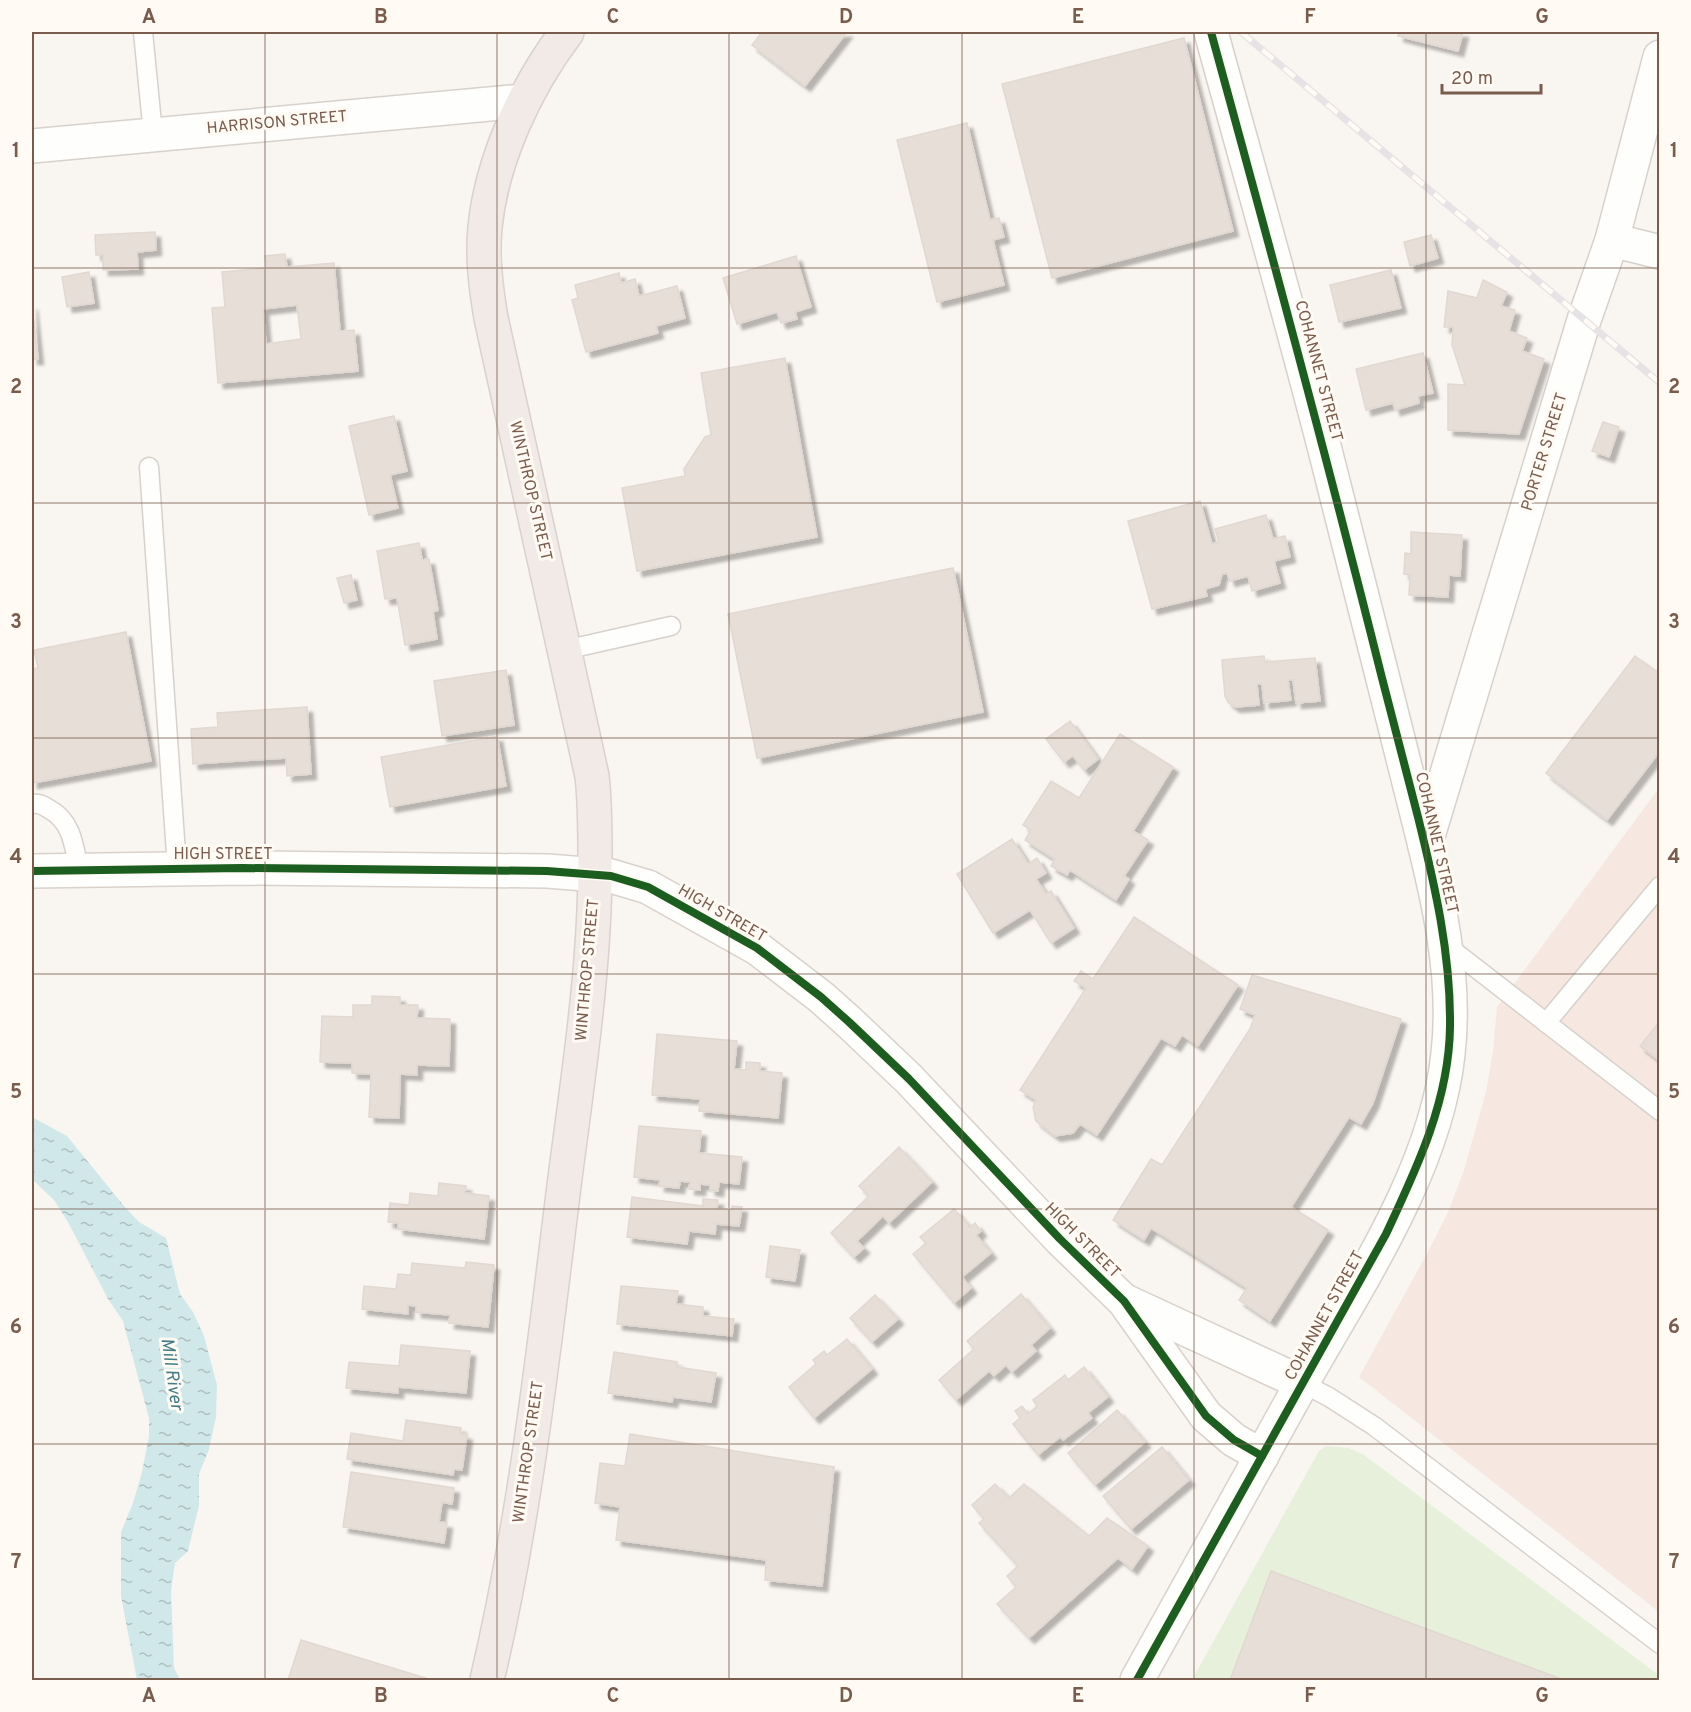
<svg xmlns="http://www.w3.org/2000/svg" width="1691" height="1712" font-family="Overpass,sans-serif">
<defs>
<pattern id="water-ripples" width="26" height="14" patternUnits="userSpaceOnUse" patternTransform="scale(1.5)"><rect width="26" height="14" fill="#d0e8ea"/><path d="M2 4q2-2 4 0t4 0M15 11q2-2 4 0t4 0" fill="none" stroke="#aebfc0"/></pattern>
<filter id="shadow"><feDropShadow dx="5.5" dy="5.5" stdDeviation="1.5" flood-color="#0004"/></filter>
</defs>
<rect width="100%" height="100%" fill="#f9f5f0"/>
<path fill="#f6e8e1" d="M1659,788v824l-300,-235 71,-129 19,-38 15,-40 22,-78 7,-41 4,-44z"/>
<path fill="#e7f0db" d="M1326,1446l23,2 15,7 296,221 -1,4h-467l127,-229z"/>
<path fill="url(#water-ripples)" d="M32,1117l35,19 57,70 15,16 27,16 14,56 13,18 11,24 13,49 -1,32 -7,32 -10,25v31l-11,46 -13,12 -4,28 3,77 6,12h-43l-16,-84v-64l12,-29 9,-31 7,-36v-18l-26,-97 -15,-22 -40,-77 -14,-22 -22,-21z"/>
<g fill="#e6ded7" stroke="#e2d8d2" stroke-width="1.5" fill-rule="evenodd" filter="url(#shadow)">
<path d="M762,32h85l-42,54 -53,-41z"/>
<path d="M1399,32h64l-5,19 -60,-15z"/>
<path d="M1184,38l49,193 -181,47 -50,-194z"/>
<path d="M967,123l23,97 9,-2 5,19 -11,3 11,45 -67,17 -40,-162z"/>
<path d="M155,232l1,18 -19,2 1,17 -35,1v-15h-7l-1,-20z"/>
<path d="M1431,235l7,23 -28,8 -6,-24z"/>
<path d="M285,254l2,13 47,-4 6,68 14,-1 4,41 -140,12 -6,-75 13,-1 -3,-35 44,-4 -1,-12zM297,305l4,34 -35,5 -3,-35z"/>
<path d="M796,256l15,51 -16,5 2,7 -16,4 -4,-11 -40,12 -14,-46z"/>
<path d="M1391,270l10,38 -62,14 -9,-37z"/>
<path d="M89,272l5,31 -27,4 -5,-30z"/>
<path d="M619,273l2,10 14,-4 4,17 38,-10 8,32 -29,8 2,7 -72,19 -14,-52 6,-2 -3,-13z"/>
<path d="M1483,280l24,12 -6,14 14,4 -6,21 18,7 -5,13 22,8 -25,75 -71,-4v-46l17,1 -13,-40 1,-18h-9l4,-36 29,7z"/>
<path d="M32,304l6,55h-6z"/>
<path d="M1423,353l10,40 -15,3 1,7 -24,7 -2,-7 -27,7 -10,-41z"/>
<path d="M785,358l32,179 -180,34 -15,-83 63,-12 -1,-7 21,-32 6,-2 -10,-62z"/>
<path d="M394,416l13,55 -17,4 8,33 -29,7 -20,-89z"/>
<path d="M1603,422l16,5 -10,30 -17,-6z"/>
<path d="M1200,501l12,43 7,-2 -4,-13 51,-14 7,24 12,-3 5,21 -16,4 6,22 -28,8 -4,-15 -18,5 -3,-8 -5,1 -3,11 -14,4 2,7 -55,13 -24,-88z"/>
<path d="M1411,532l51,3 -2,41 -11,-1 -1,22 -39,-2 1,-20 -6,-1 1,-21 6,1z"/>
<path d="M419,543l3,17 7,-1 9,51 -5,2 4,27 -32,6 -8,-47 -12,1 -8,-48z"/>
<path d="M953,568l30,144 -226,46 -29,-144z"/>
<path d="M351,575l6,25 -13,3 -7,-25z"/>
<path d="M126,632l25,129 -119,22v-114l6,-1 -4,-18z"/>
<path d="M1264,656l1,6 50,-4 5,43 -24,2 -3,-23h-5l3,20 -27,3 -2,-19h-5l2,21 -24,2 -7,-5 -3,-6 -3,-36z"/>
<path d="M1635,656l25,18v77l-53,69 -61,-47z"/>
<path d="M506,670l8,55 -72,11 -8,-55z"/>
<path d="M307,707l4,67 -24,2 -1,-18 -93,6 -2,-35 27,-2 -1,-14z"/>
<path d="M1070,721l28,38 -14,11 -11,-14 -9,6 -18,-23z"/>
<path d="M1120,734l53,33 -40,64 15,9 -24,36 5,3 -13,21 -46,-30 -3,5 -16,-9 4,-7 -30,-19 6,-10 -8,-5 28,-44 28,17z"/>
<path d="M497,736l9,50 -116,21 -9,-50z"/>
<path d="M1012,839l16,25 9,-6 9,15 -10,6 10,15 5,-3 23,37 -23,15 -21,-33 -37,23 -36,-59z"/>
<path d="M1134,917l104,68 -40,61 -16,-11 -7,11 -14,-8 -64,97 -17,-11 -7,9 -18,3 -19,-15 -3,-14 3,-7 -16,-10 66,-102 -12,-7 7,-10 12,8z"/>
<path d="M1252,975l149,44 -28,84 -12,21 -12,-7 -58,90 37,23 -58,91 -31,-21 8,-12 -96,-60 -7,12 -31,-20 38,-61 11,6 88,-136 5,-14 -15,-6z"/>
<path d="M372,996l28,1v8h18l-1,13 33,1 -1,47 -32,-1v10l-17,-1 -1,44 -30,-1 2,-43 -19,-1v-10l-32,-1 2,-46 31,1v-12h19z"/>
<path d="M1660,1021v40l-20,-15z"/>
<path d="M657,1034l80,7 -3,28 12,1v-8l14,1v8l22,2 -4,45 -79,-7 1,-12 -48,-4z"/>
<path d="M639,1126l62,5 -2,22 43,4 -3,27 -20,-2 -1,9 -8,-1v-5l-10,-1v6l-11,-1 1,-7 -10,-1 -1,7 -20,-2 1,-6 -26,-3z"/>
<path d="M899,1147l33,35 -43,41 -6,-7 -26,25 7,7 -10,9 -23,-24 38,-37 -10,-10z"/>
<path d="M439,1183l27,3 -1,7 24,3 -5,43 -86,-10v-6l-10,-1 2,-19 19,2 1,-12 28,3z"/>
<path d="M632,1197l71,9v-7l15,1 -1,9 15,1v-4l10,1 -3,19 -23,-2 -1,10 -26,-3 -2,13 -60,-7z"/>
<path d="M954,1209l16,18 5,-4 6,8 -5,4 15,18 -29,24 9,11 -17,15 -41,-49 13,-11 -6,-6z"/>
<path d="M770,1246l30,4 -5,31 -29,-4z"/>
<path d="M466,1262l28,3 -6,62 -39,-4 1,-8 -34,-3v-6l-8,-1v9l-46,-5 2,-23 32,3 2,-15 13,1 1,-12 53,5z"/>
<path d="M621,1286l57,5 -2,13 27,3v9l31,3 -2,17 -115,-12z"/>
<path d="M1021,1294l29,34 -19,17 5,6 -24,21 -6,-7 -12,11 -5,-5 -33,29 -17,-20 35,-31 -7,-8z"/>
<path d="M875,1295l23,24 -26,23 -22,-24z"/>
<path d="M847,1339l25,30 -58,49 -25,-31 27,-23 -3,-4 11,-9 3,4z"/>
<path d="M401,1345l69,6 -4,42 -68,-6v6l-52,-5 3,-26 50,4z"/>
<path d="M614,1352l63,10v5l39,6 -5,29 -38,-5 -1,5 -64,-9z"/>
<path d="M1084,1367l24,30 -20,16 4,5 -29,22 -3,-3 -22,18 -25,-31 7,-6 -5,-7 7,-5 6,8 9,-8 -4,-6 32,-25 3,5z"/>
<path d="M1117,1410l28,32 -50,43 -27,-32z"/>
<path d="M406,1420l55,8 -1,5 7,2 -5,35 -8,-1 -1,6 -106,-16 4,-26 52,8z"/>
<path d="M630,1434l204,33 -12,119 -57,-6 1,-20 -150,-20 4,-33 -25,-4 5,-40 25,3z"/>
<path d="M1162,1447l27,33 -58,49 -28,-33z"/>
<path d="M351,1472l103,16 -2,16 -10,-2 -3,20 8,1 -3,20 -101,-16z"/>
<path d="M995,1484l14,14 15,-14 65,52 18,-18 41,28 -16,23 -14,-11 -89,80 -32,-34 19,-17 -9,-11 11,-10 -39,-43 5,-4 -12,-14z"/>
<path d="M1271,1571l293,109h-334z"/>
<path d="M301,1640l131,40h-144z"/>
</g>
<g fill="none" stroke-linecap="round" stroke-linejoin="round">
<defs>
<g id="lane">
<path d="M143,32l10,102"/>
<path d="M149,467l28,401"/>
<path d="M565,650l106,-24"/>
<path d="M32,804c7,-1 11,1 17,5 23,12 25,37 30,61"/>
<path d="M1446,945l214,166"/>
<path d="M1546,1023l114,-137"/>
<path d="M1302,1383l27,14 45,29 286,218"/>
</g>
<g id="street">
<path d="M1211,32c38,139 78,278 114,418 21,80 40,161 61,241 11,44 22,88 33,131 19,75 38,154 29,232 -12,115 -90,230 -146,329"/>
<path d="M32,146l491,-45"/>
<path d="M1612,240l48,12"/>
<path d="M1425,846l159,-526 28,-80 48,-183"/>
</g>
<g id="secondary">
<path d="M32,871l210,-3 305,3 64,5 37,11 109,61 64,49 28,25 60,57 151,160 64,62 82,115 28,24 28,16"/>
<path d="M1125,1301l177,82 -165,297"/>
</g>
<path id="highway" d="M487,1680c39,-165 57,-334 78,-502 14,-108 31,-216 30,-324 0,-26 0,-52 -3,-78l-101,-458c-5,-30 -9,-60 -6,-91 7,-68 41,-141 82,-195"/>
</defs>
<use href="#lane" stroke="#d7d1cb" stroke-width="21"/>
<use href="#street" stroke="#d7d1cb" stroke-width="36"/>
<use href="#secondary" stroke="#d9d2cb" stroke-width="36"/>
<use href="#highway" stroke="#dad1cc" stroke-width="36"/>
<use href="#lane" stroke="#fefefd" stroke-width="18"/>
<use href="#street" stroke="#fefefd" stroke-width="33"/>
<use href="#secondary" stroke="#fefefd" stroke-width="33"/>
<use href="#highway" stroke="#f2eae7" stroke-width="33"/>
<defs>
<path id="rail" d="M1241,32l419,351"/>
</defs>
<use href="#rail" stroke="#e6e3e7" stroke-width="7"/>
<use href="#rail" stroke="#fffaf3" stroke-width="4.5" stroke-dasharray="14" stroke-linecap="butt"/>
<defs>
<g id="cycleway">
<path d="M32,871l210,-3 305,3 64,5 37,11 109,61 64,49 28,25 60,57 151,160 64,62 82,115 28,24 28,16"/>
<path d="M1137,1680l249,-446c31,-66 63,-133 64,-207 1,-72 -15,-141 -32,-210 -12,-46 -24,-92 -36,-139 -54,-216 -112,-431 -171,-646"/>
</g>
</defs>
<use href="#cycleway" stroke="#fffaf3" stroke-width="11"/>
<use href="#cycleway" stroke="#1b5e20" stroke-width="8"/>
</g>
<path fill="none" stroke="#7a5c4d" stroke-width="1.5" stroke-opacity="0.55" d="M265,32v1648M497,32v1648M729,32v1648M962,32v1648M1194,32v1648M1426,32v1648M32,268h1628M32,503h1628M32,738h1628M32,974h1628M32,1209h1628M32,1444h1628"/>
<g text-anchor="middle" dominant-baseline="central" stroke-width="6" stroke-linejoin="round" paint-order="stroke">
<g font-size="16" fill="#7a5c4d" stroke="#fffaf3">
<text transform="translate(277 123) rotate(-5)">HARRISON STREET</text>
<text transform="translate(1318 371) rotate(75)">COHANNET STREET</text>
<text transform="translate(1545 452) rotate(-73)">PORTER STREET</text>
<text transform="translate(530 491) rotate(77)">WINTHROP STREET</text>
<text transform="translate(1436 843) rotate(77)">COHANNET STREET</text>
<text x="223" y="855">HIGH STREET</text>
<text transform="translate(722 914) rotate(30)">HIGH STREET</text>
<text transform="translate(588 970) rotate(-85)">WINTHROP STREET</text>
<text transform="translate(1082 1241) rotate(45)">HIGH STREET</text>
<text transform="translate(1325 1316) rotate(-61)">COHANNET STREET</text>
<text transform="translate(529 1452) rotate(-82)">WINTHROP STREET</text>
</g>
<g font-size="18" font-style="italic" fill="#437c86" stroke="#fffaf3">
<text transform="translate(171 1374) rotate(82)">Mill River</text>
</g>
</g>
<rect width="1691" height="1712" fill="none" stroke="#fffaf3" stroke-width="66"/>
<path d="M1442 84v9h99v-9" fill="none" stroke="#7a5c4d" stroke-width="3"/>
<text x="1451" y="84" font-size="18" fill="#7a5c4d" stroke="#fffaf3" stroke-width="4.5" paint-order="stroke">20 m</text>
<rect x="33" y="33" width="1625" height="1646" fill="none" stroke="#7a5c4d" stroke-width="2"/>
<g font-size="20" text-anchor="middle" font-weight="bold" fill="#7a5c4d">
<text x="149" y="23">A</text>
<text x="381" y="23">B</text>
<text x="613" y="23">C</text>
<text x="846" y="23">D</text>
<text x="1078" y="23">E</text>
<text x="1310" y="23">F</text>
<text x="1542" y="23">G</text>
<text x="16" y="157">1</text>
<text x="1674" y="157">1</text>
<text x="16" y="393">2</text>
<text x="1674" y="393">2</text>
<text x="16" y="628">3</text>
<text x="1674" y="628">3</text>
<text x="16" y="863">4</text>
<text x="1674" y="863">4</text>
<text x="16" y="1098">5</text>
<text x="1674" y="1098">5</text>
<text x="16" y="1333">6</text>
<text x="1674" y="1333">6</text>
<text x="16" y="1568">7</text>
<text x="1674" y="1568">7</text>
<text x="149" y="1702">A</text>
<text x="381" y="1702">B</text>
<text x="613" y="1702">C</text>
<text x="846" y="1702">D</text>
<text x="1078" y="1702">E</text>
<text x="1310" y="1702">F</text>
<text x="1542" y="1702">G</text>
</g>
</svg>
